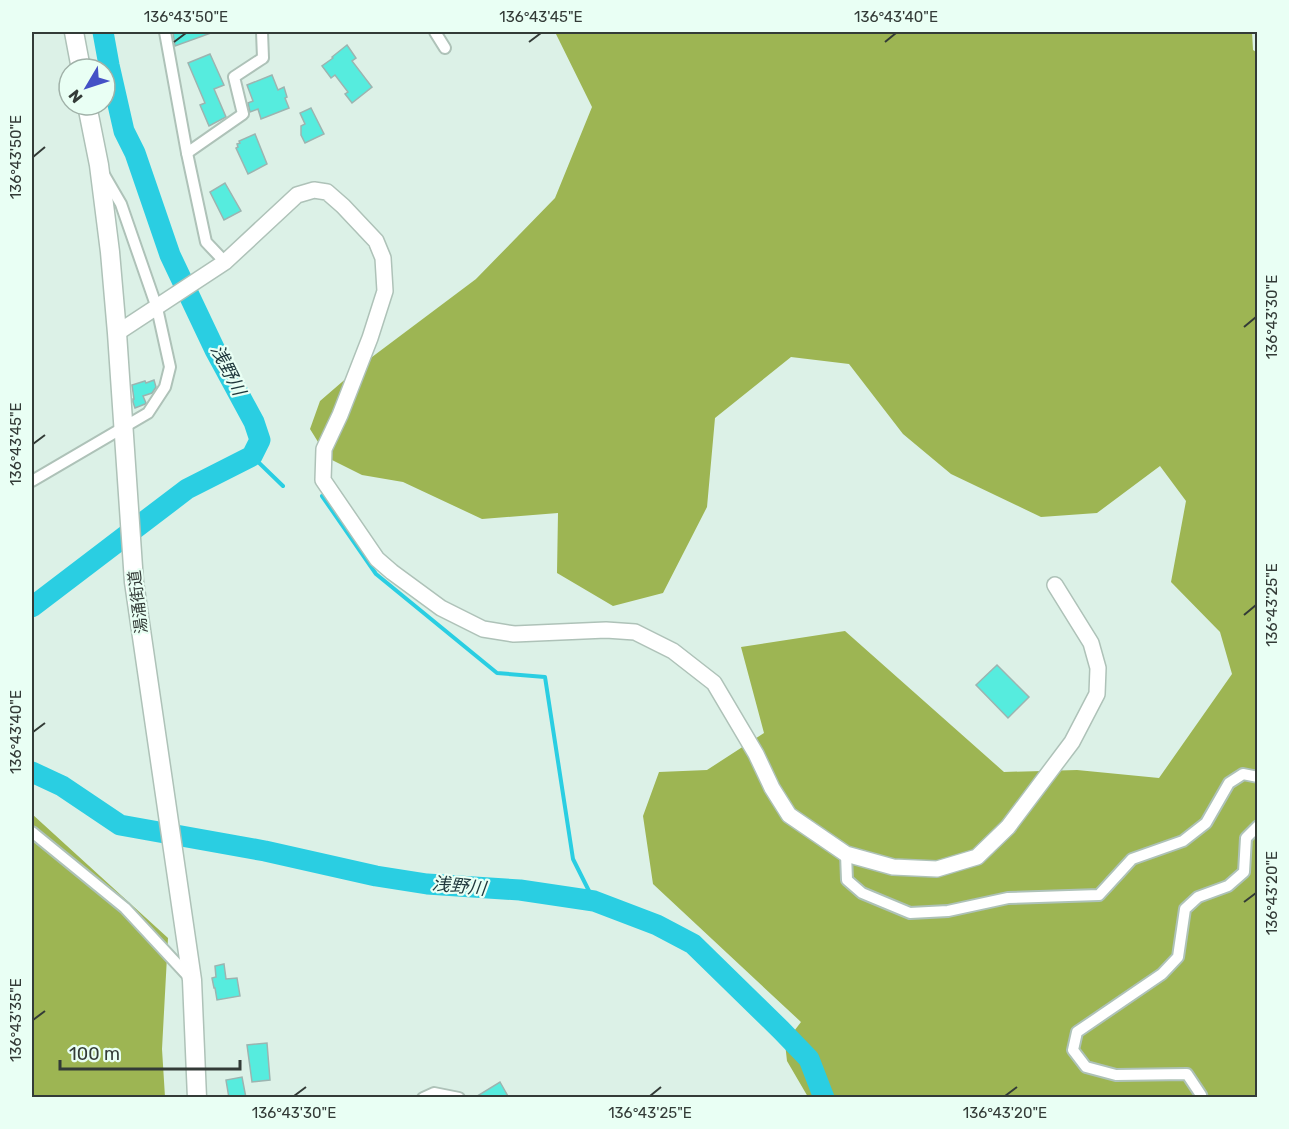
<svg xmlns="http://www.w3.org/2000/svg" width="1289" height="1129" font-family="Rubik,'Noto Sans JP',sans-serif">
<rect width="100%" height="100%" fill="#dcf1e7"/>
<g fill="#9db553">
<path d="M555,32h697l1,18 5,3 -1,1044h-449l-21,-36 -2,-18 16,-21 -148,-138 -10,-68 16,-44 48,-2 57,-37 -23,-86 104,-16 159,141 73,-2 82,8 73,-104 -12,-42 -49,-50 15,-81 -26,-35 -63,47 -56,4 -90,-43 -48,-40 -54,-70 -58,-7 -76,61 -8,89 -44,86 -50,13 -56,-33 1,-60 -76,6 -79,-37 -41,-7 -34,-17 -18,-29 10,-28 44,-38 112,-84 79,-81 37,-91z"/>
<path d="M32,814l136,124 -6,111 3,48h-133z"/>
</g>
<g fill="none" stroke-linecap="round" stroke-linejoin="round">
<g stroke="#2acee2" stroke-width="4">
<path d="M252,456l31,30"/>
<path d="M322,496l54,78 121,99 48,4 28,182 21,42"/>
</g>
<g stroke="#2acee2" stroke-width="21">
<path d="M32,607l155,-118 65,-33 8,-16 -6,-18 -39,-72 -45,-95 -35,-102 -11,-22 -15,-66 -6,-33"/>
<path d="M32,772l30,14 58,39 145,26 111,25 51,8 93,6 74,11 63,24 36,19 88,86 28,29 15,39"/>
</g>
</g>
<g fill="#56ecde" stroke="#9cb4b0" stroke-width="1.5">
<path d="M173,32h38v1l-36,13z"/>
<path d="M347,45l9,13 -4,3 20,26 -20,16 -7,-9 3,-2 -13,-17 -4,3 -9,-12 11,-8 -1,-1z"/>
<path d="M210,54l14,31 -10,4 12,28 -17,9 -9,-21 5,-2 -17,-40z"/>
<path d="M272,75l6,15 6,-3 3,10 -2,1 4,10 -28,11 -3,-10 -8,3 -2,-9 5,-2 -6,-16z"/>
<path d="M311,108l13,26 -19,9 -4,-8v-9l4,-2 -5,-11z"/>
<path d="M255,134l12,30 -19,10 -12,-26 2,-1 -1,-3 3,-1 -1,-2z"/>
<path d="M225,183l16,28 -17,9 -14,-28z"/>
<path d="M154,380l2,7 -4,6 -9,3 3,7 -1,1 -10,4 -2,-6v-3h1l-2,-14 13,-4 1,2z"/>
<path d="M997,665l32,32 -21,21 -32,-33z"/>
<path d="M224,964l2,15 11,-1 3,18 -23,4 -2,-12h-1l-2,-10 4,-1 -1,-11z"/>
<path d="M267,1043l3,37 -18,2 -5,-37z"/>
<path d="M242,1077l4,21h-17l-3,-18z"/>
<path d="M500,1082l9,16h-35z"/>
</g>
<g fill="none" stroke-linecap="round" stroke-linejoin="round">
<defs>
<g id="street">
<path d="M165,32l22,121 19,89 19,20"/>
<path d="M435,32l10,16"/>
<path d="M187,153l56,-39 -9,-37 29,-19 -1,-26"/>
<path d="M32,481l116,-68 17,-26 5,-20 -13,-59 -36,-104 -18,-31"/>
<path d="M32,832l93,76 65,70"/>
<path d="M846,854l1,26 15,13 48,20 38,-2 60,-13 91,-3 33,-36 51,-18 23,-18 23,-40 14,-9 15,3"/>
<path d="M423,1098l11,-5 25,5"/>
<path d="M1202,1098l-1,-3 -14,-21 -71,1 -30,-8 -13,-17 4,-18 85,-58 16,-17 7,-48 13,-12 30,-11 16,-14 2,-34 12,-12"/>
</g>
<path id="secondary" d="M117,333l108,-71 72,-67 17,-5 13,2 16,14 33,35 7,17 2,33 -15,47 -30,77 -16,34 -1,31 54,79 15,13 49,36 42,21 31,5 92,-4 29,2 38,19 41,32 42,71 16,34 17,27 57,39 47,13 44,2 40,-12 31,-30 64,-85 25,-48 1,-26 -7,-25 -36,-58"/>
<g id="primary">
<path d="M74,32l7,37"/>
<path d="M87,105l12,60 11,87 7,81 17,249 58,398 5,118"/>
</g>
</defs>
<use href="#street" stroke="#aec2b8" stroke-width="14"/>
<use href="#secondary" stroke="#aec2b8" stroke-width="18"/>
<use href="#primary" stroke="#aec2b8" stroke-width="21"/>
<use href="#street" stroke="#fff" stroke-width="10"/>
<use href="#secondary" stroke="#fff" stroke-width="15"/>
<use href="#primary" stroke="#fff" stroke-width="18"/>
</g>
<path fill="none" stroke="#333b37" stroke-width="2" d="M174,42l12,-9M529,42l12,-9M885,42l11,-9M33,157l12,-10M1244,327l12,-10M33,444l12,-9M1244,615l12,-10M33,732l12,-9M1244,902l12,-9M33,1020l12,-9M294,1096l12,-9M650,1096l11,-9M1005,1096l12,-9"/>
<g text-anchor="middle" dominant-baseline="central" stroke-width="4.5" stroke-linejoin="round" paint-order="stroke">
<g font-size="16" fill="#333b37" stroke="#e9fff4">
<text transform="translate(138 602) rotate(-97)">湯涌街道</text>
</g>
<g font-size="18" font-style="italic" fill="#1e373b" stroke="#e9fff4">
<text transform="translate(228 370) rotate(63)">浅野川</text>
<text transform="translate(459 886) rotate(6)">浅野川</text>
</g>
</g>
<rect width="1289" height="1129" fill="none" stroke="#e9fff4" stroke-width="66"/>
<g transform="translate(87 87) rotate(231)"><circle r="28" fill="#e9fff4" stroke="#a0b1a8" stroke-width="1.5"/>
<path d="M0-4.5L10 22L0 15L-10 22Z" fill="#4451c6"/>
<text y="-9" font-size="16" font-weight="bold" text-anchor="middle" fill="#333b37">N</text>
</g>
<path d="M60 1060v9h180v-9" fill="none" stroke="#333b37" stroke-width="3"/>
<text x="69" y="1060" font-size="18" fill="#333b37" stroke="#e9fff4" stroke-width="4.5" paint-order="stroke">100 m</text>
<rect x="33" y="33" width="1223" height="1063" fill="none" stroke="#333b37" stroke-width="2"/>
<g font-size="15" text-anchor="middle" fill="#333b37">
<text x="186" y="22">136°43'50"E</text>
<text x="541" y="22">136°43'45"E</text>
<text x="896" y="22">136°43'40"E</text>
<text transform="translate(16 157) rotate(-90)" y="5">136°43'50"E</text>
<text transform="translate(1272 317) rotate(-90)" y="5">136°43'30"E</text>
<text transform="translate(16 444) rotate(-90)" y="5">136°43'45"E</text>
<text transform="translate(1272 605) rotate(-90)" y="5">136°43'25"E</text>
<text transform="translate(16 732) rotate(-90)" y="5">136°43'40"E</text>
<text transform="translate(1272 893) rotate(-90)" y="5">136°43'20"E</text>
<text transform="translate(16 1020) rotate(-90)" y="5">136°43'35"E</text>
<text x="294" y="1118">136°43'30"E</text>
<text x="650" y="1118">136°43'25"E</text>
<text x="1005" y="1118">136°43'20"E</text>
</g>
</svg>
